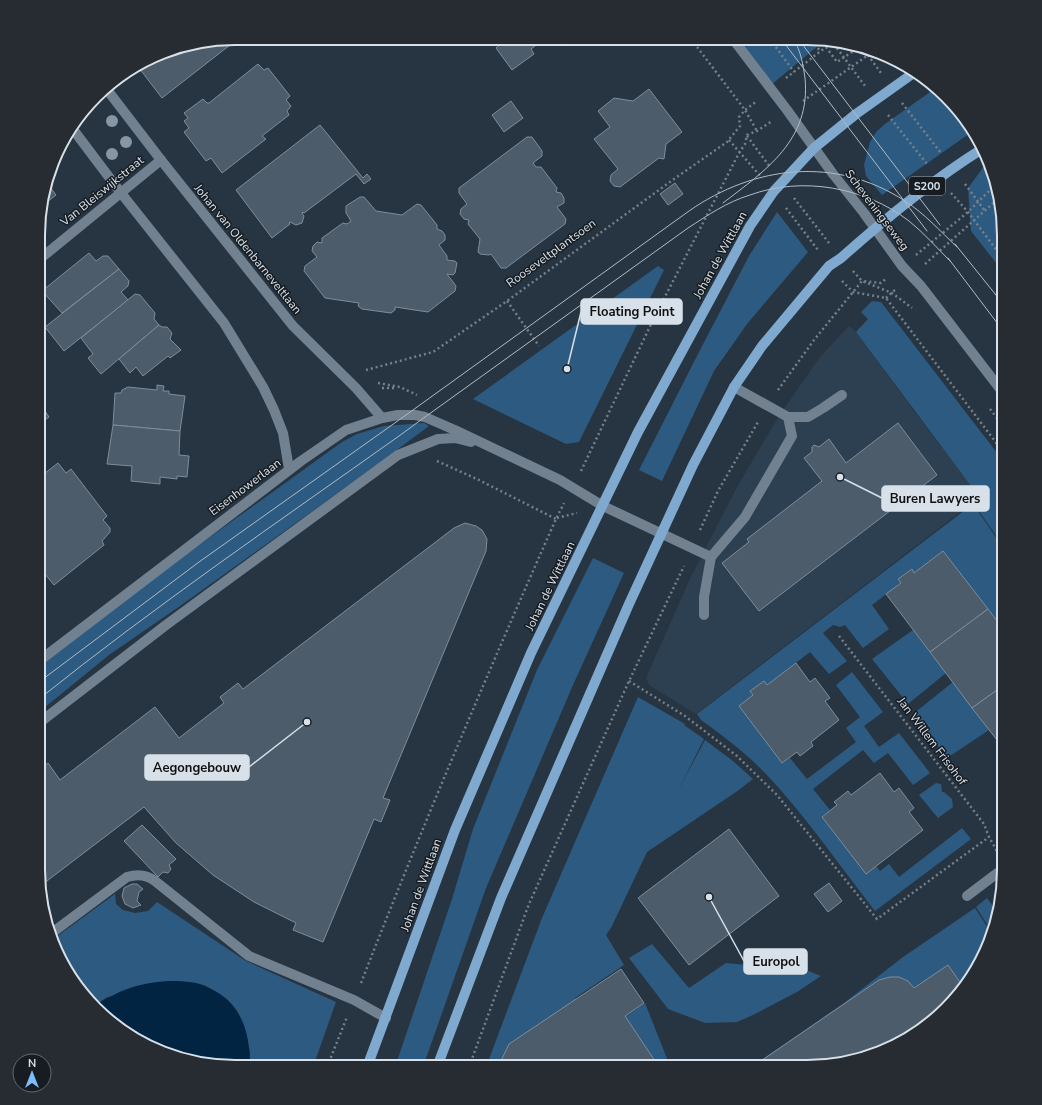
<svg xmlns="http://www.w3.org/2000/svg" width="1042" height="1105" font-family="'Nunito Sans',sans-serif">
<rect width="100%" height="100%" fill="#273542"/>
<path fill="#2d4052" d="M849,326l7,6 58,79 66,86 -284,217 -47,-29 -3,-7 44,-99 47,-92 42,-71 41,-59z"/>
<g fill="#2d5a80">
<path d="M736,39l89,1 -54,45z"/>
<path d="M937,87l34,39 2,5 -91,64 -16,-19 -2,-11 6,-23 6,-10 9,-8z"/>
<path d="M988,161l5,11 11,51v50l-33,-42 -3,-43z"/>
<path d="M777,212l31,40 -61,72 -33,47 -52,110 -23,-11 60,-118 50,-96z"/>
<path d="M658,266l6,4 -85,172 -13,2 -93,-45z"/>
<path d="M872,301l9,1 123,160v85l-30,-43 6,-6 -124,-166 12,-13 -7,-7z"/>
<path d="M424,423l5,3 -51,38 -198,142 -71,49 -70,57v-47l74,-58 229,-165 15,-8 27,-8z"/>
<path d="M973,504l31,45v81l-61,-79 -29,22 -3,-4 -13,10 3,4 -29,22 17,24 -26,19 -18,-23 -5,2 -7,-2 -10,8 24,28 -18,13 -19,-22 -43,33 -3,-4 -14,10 3,4 -14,11 43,57 8,-5 17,21 49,-37 -10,-14 14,-11 -24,-32 16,-13 31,40 -19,14 15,21 20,-14 31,40 -17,12 -25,-32 -14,10 -11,-13 -50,39 17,21 -8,7 44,57 10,-8 4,5 9,-7 10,13 63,-49 9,11 -96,72c-36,-46 -70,-96 -110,-138 -19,-20 -42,-37 -64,-53l-4,-6z"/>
<path d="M593,558l31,15 -51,112 -87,203 -63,179h-28l57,-168 21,-70 64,-159z"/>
<path d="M913,630l33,43 -38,31 -36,-45z"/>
<path d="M953,682l36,48 -42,28 -34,-44z"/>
<path d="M638,697l47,27 -1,1 20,14 -26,52 27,-51 28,21 20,18 -17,13 -89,60 -36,76 -5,7 18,30 -49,33 26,35 44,-30 23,58 5,6h-187l56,-149z"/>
<path d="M936,783l5,1 1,8h2l8,7 1,8 -15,11 -19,-23z"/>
<path d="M115,894l1,10 7,6 12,3 13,-2 9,-9 89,59 90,41 -23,65h-63v-16l-13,-40 -10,-12 -23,-14 -97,12 -13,9 -23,-27 -19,-39z"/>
<path d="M987,898l11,15 -1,8 -5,11 -16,-25z"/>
<path d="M975,908l17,26 -14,34 -23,32 -39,34 -46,23 -51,10h-68l93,-64 59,-46z"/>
<path d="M652,944l37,44 37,-25 32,3 43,2 20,8 -24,16 -42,22 -18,8 -32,1 -37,-14 -39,-51z"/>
</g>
<path fill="#002442" d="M168,981c11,0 26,0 37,5 36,15 45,44 45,81 -9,0 -18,0 -27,0 -47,-4 -97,-25 -129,-61 26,-16 44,-23 74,-25z"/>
<g fill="#4d5c6a" stroke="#7d8d9c">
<path d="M235,38h4l-77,60 -23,-30 33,-19z"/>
<path d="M495,39h49l-13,10 3,5 -22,16 -16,-22 3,-3z"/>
<path d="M561,39h15l-10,7z"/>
<path d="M258,64l6,6 4,-2 22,28 -4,4 5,6 -4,5 2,4 -27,21 4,3 -44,34 -11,-15 -5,3 -22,-29 5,-4 -5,-7 4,-3 -4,-5 19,-14 4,4h2z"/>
<path d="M649,89l33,43 -16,12 -2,15 -5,-1 -39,29 -6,-1 -4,-5 1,-6 7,-6 -24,-30 16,-12 -12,-16 16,-13 19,3z"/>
<path d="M511,101l12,17 -19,14 -12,-17z"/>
<path d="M320,125l43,53 4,-4 4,5 -7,5 -8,-10 -52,39 -1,-1 -1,1 2,3 -2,7 -6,2 -6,-3 -1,1 1,1 -18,14 -36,-48z"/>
<path d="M527,137h5l10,14v5l-9,7 3,4h5l16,21 -1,4 5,1 3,5v5l-7,4 9,12 -1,5 -59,44h-5l-10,-14 -2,1 -9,-1 -2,-2 2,-13 -12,-15 1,-4 -5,-1 -4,-5 1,-5 6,-5 -8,-11v-5z"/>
<path d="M47,183l9,12 -14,11v-9z"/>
<path d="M675,183l8,11 -15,11 -8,-11z"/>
<path d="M360,197h4l12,14 26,4 15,-11 4,1 16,20v4l5,2 3,4v5l-6,5 8,11v4l8,1 2,2 -2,10 -2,2 -6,-1 9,12 -1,5 -27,21 -33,-5v3l-4,3 -29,-4 -4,-3 1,-3 -34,-5 -21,-27 1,-5 12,-9 -5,-6 1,-5 4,-4 5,1v-5l21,-15 4,1 4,-3 -5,-8v-7z"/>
<path d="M89,253l7,8 7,-5h5l11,13 -57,44 -20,-22z"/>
<path d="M119,269l10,12 -1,5 -7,6 7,8 -64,51 -19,-24z"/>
<path d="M135,294l5,1 15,18 -1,6 5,6 -58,49 -13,-16 5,-4 -12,-16z"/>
<path d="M159,325l3,2h5l5,6 -2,6 11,11 -11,8 -2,-2 -25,20 -7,-9 -6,6 -11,-14z"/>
<path d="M157,385l7,1 -1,5h6v3l16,2 -5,35 -67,-6 2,-32h6l1,-3 6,-3 29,3z"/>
<path d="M43,408l6,9 -8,6v-13z"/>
<path d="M898,423l39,52 -178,136 -37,-48 27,-21 -2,-3 75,-58 -18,-23 8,-6v-5l2,-2 5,2 10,-8 17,24z"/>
<path d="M113,425l67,6 -1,24 10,1 -2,21 -10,-1v3l-17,-2v7l-29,-3 1,-15 -25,-2z"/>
<path d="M58,463l8,10 5,-4 36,47 -4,4 7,8v4l-8,9 2,4 -50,40 -14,-17v-91z"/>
<path d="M465,523l11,3 6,4 5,9 -1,12 -103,247 7,2 -9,22 -7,-3 -51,123 -30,-12 3,-7 -42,-21 -41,-27 -37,-32 -32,-36 -105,80v-117l9,-7 12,17 95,-73 24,31 45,-35 -4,-6 18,-14 5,6 211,-161z"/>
<path d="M943,551l45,58 -58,43 -44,-58 15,-11 -3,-4 14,-10 2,4z"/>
<path d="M988,609l16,21v55l-32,23 -42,-56z"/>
<path d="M796,663l14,19 5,-4 15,20 -5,3 14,19 -28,22 2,4 -13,10 -3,-4 -15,11 -43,-57 14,-11 -3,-4 14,-10 3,4z"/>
<path d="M1004,685v64l-32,-41z"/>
<path d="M880,773l14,19 5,-4 15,20 -5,4 14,18 -57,44 -44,-57 15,-12 -3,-3 14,-11 3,4z"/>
<path d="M142,825l34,34 -7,6 2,4 -3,4 -5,-1 -5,5 -34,-36z"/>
<path d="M729,829l50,67 -90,69 -51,-67z"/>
<path d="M829,883l13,18 -14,11 -14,-18z"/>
<path d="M132,884h5l6,5 -4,3 -2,9 4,4 -8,3 -8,-4 -3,-8 2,-8z"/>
<path d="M948,965l16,23 -9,12 -39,34 -46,23 -51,10h-67l127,-87 11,-3h9l9,4 6,7z"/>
<path d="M621,969l23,34 -19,13 34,51h-161l11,-23z"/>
</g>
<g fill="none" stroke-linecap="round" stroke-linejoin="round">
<g stroke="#74808a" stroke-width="2.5" stroke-dasharray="2 3" stroke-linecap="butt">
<path d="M691,39l54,71 12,21"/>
<path d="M770,39l24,33"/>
<path d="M812,40l8,11"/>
<path d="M831,40l34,46"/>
<path d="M826,47l11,15 21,-14"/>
<path d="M865,51l16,22"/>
<path d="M786,78l40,-31 4,-4 1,-3"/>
<path d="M803,101l68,-48"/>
<path d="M902,103l39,50"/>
<path d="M888,115l39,49"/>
<path d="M747,136l23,31"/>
<path d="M729,140l33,38"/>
<path d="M965,184l20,27"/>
<path d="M951,193l17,19 36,48"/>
<path d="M794,198l35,45"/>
<path d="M786,208l32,42"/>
<path d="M916,255l52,-43 28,-28"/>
<path d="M925,264l74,-66"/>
<path d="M853,271l9,10 30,12 20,15"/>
<path d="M842,281l11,11 33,6 118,155"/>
<path d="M886,298l11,-10"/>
<path d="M507,301l32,45"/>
<path d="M366,370l67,-18 74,-51 167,-122 53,-37 13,-16 -1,-9 6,-7 12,-9"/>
<path d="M378,383l22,4 17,8"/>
<path d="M382,388h13"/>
<path d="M778,390l36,-50 48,-59 19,2 6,-5"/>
<path d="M990,409l14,18"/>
<path d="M437,461l42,19 77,39"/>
<path d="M581,471l73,-153 85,-165 6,-9 2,-9 10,-4 15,-10"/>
<path d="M557,518l20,-5"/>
<path d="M700,530l18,-39 40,-69"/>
<path d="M839,636l145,188 5,13 8,14"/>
<path d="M629,681l56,35 52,40 40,39 100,124 112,-82"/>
<path d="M361,983c61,-156 127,-311 195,-464l8,-16"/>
<path d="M327,1067l20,-50"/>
<path d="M469,1067l60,-163 100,-223 55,-115"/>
</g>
<g stroke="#728190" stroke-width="10">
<path d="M733,39l54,71 46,64 31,39 38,53 19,20 83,108"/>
<path d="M105,87l56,73 132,166 63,62 26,30"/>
<path d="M72,128l49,65 103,130 39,64 11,23 9,23 6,36"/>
<path d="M41,258l120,-98"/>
<path d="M788,417h20l15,-9 19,-13"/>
<path d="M704,615v-18l7,-40"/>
<path d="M39,661l262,-200 45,-31 36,-12 16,-3h17l10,2 32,14 103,49 43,26 108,51 34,-40 47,-81 -4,-19 -54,-30"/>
<path d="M39,723l127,-98 232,-170 40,-16 17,-1 16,4"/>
<path d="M967,896l37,-28"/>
<path d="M49,935l78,-58c10,-3 19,-3 28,4l94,75 105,44 32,18"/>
</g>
<g stroke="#80a9cf" stroke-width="10">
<path d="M367,1067l88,-237 76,-177 107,-221 112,-206 24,-35 40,-43 42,-34 59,-42"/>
<path d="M437,1067l64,-169 128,-294 64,-139 41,-78 28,-41 67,-80 12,-8c45,-40 90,-77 141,-109"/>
</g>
<g stroke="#b1bbc4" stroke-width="1">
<path d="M782,40l145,191"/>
<path d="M799,40l141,185"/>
<path d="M723,203c43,-33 88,-63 82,-125 -2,-13 -4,-27 -11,-38"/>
<path d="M955,244l49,61"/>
<path d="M948,258l56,74"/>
<path d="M39,682l160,-120 207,-147 283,-204c66,-46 147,-55 216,-10 20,13 35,30 52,46"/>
<path d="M39,699c116,-93 239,-177 360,-263l26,-19 263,-189c20,-13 39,-26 62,-33 52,-19 115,-8 159,26 15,12 28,27 42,41"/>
</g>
</g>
<g fill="#8696a5">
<circle cx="112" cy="121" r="6"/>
<circle cx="126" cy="142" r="6"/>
<circle cx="112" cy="154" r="6"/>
</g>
<g text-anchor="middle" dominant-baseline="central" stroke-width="3" stroke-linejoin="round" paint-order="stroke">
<rect fill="#161c22" stroke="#9ea6ad" stroke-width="1" x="909" y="177" width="36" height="18" rx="3"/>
<g font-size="11" font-weight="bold" fill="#d8e1e9">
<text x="927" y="186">S200</text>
</g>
<g font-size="12" fill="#d8e1e9" stroke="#161c22">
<text transform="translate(102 191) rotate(-39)">Van Bleiswijkstraat</text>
<text transform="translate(877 210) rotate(53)">Scheveningseweg</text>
<text transform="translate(248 249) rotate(51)">Johan van Oldenbarneveltlaan</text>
<text transform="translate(551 253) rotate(-36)">Rooseveltplantsoen</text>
<text transform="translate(720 255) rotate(-61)">Johan de Wittlaan</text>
<text transform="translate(245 487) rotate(-37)">Eisenhowerlaan</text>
<text transform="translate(550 586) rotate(-64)">Johan de Wittlaan</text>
<text transform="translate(932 741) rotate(53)">Jan Willem Frisohof</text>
<text transform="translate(421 885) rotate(-70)">Johan de Wittlaan</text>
</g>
</g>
<path d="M0 0H1042V1105H0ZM235 45H807A190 190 0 0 1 997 235V870A190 190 0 0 1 807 1060H235A190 190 0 0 1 45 870V235A190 190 0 0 1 235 45Z" fill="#262c32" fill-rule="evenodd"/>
<path fill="none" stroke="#d8e1e9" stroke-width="2" d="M235 45H807A190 190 0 0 1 997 235V870A190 190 0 0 1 807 1060H235A190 190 0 0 1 45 870V235A190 190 0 0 1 235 45Z"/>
<path fill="none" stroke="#d8e1e9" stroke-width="1.5" d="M567 369L581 312M840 477L882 498M307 722L249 767M709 897L744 961"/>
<g fill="#d8e1e9" stroke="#161c22" stroke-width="1.5">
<circle cx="567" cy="369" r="4"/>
<circle cx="840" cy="477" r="4"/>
<circle cx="307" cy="722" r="4"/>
<circle cx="709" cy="897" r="4"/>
</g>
<g fill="#d8e1e9" stroke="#d8e1e9" stroke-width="1.5">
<rect x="581" y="299" width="101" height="25" rx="4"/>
<rect x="882" y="486" width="107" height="25" rx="4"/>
<rect x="145" y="755" width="104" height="25" rx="4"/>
<rect x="744" y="949" width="63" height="25" rx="4"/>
</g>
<g font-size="13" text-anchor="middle" font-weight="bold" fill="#111">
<text x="632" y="316">Floating Point</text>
<text x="935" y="503">Buren Lawyers</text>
<text x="197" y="772">Aegongebouw</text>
<text x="776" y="966">Europol</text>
</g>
<g transform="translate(32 1073)"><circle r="19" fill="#161c22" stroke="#646b72"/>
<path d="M0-3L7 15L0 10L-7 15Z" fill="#7cbef9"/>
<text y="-6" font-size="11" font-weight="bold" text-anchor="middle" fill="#d8e1e9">N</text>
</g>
</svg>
